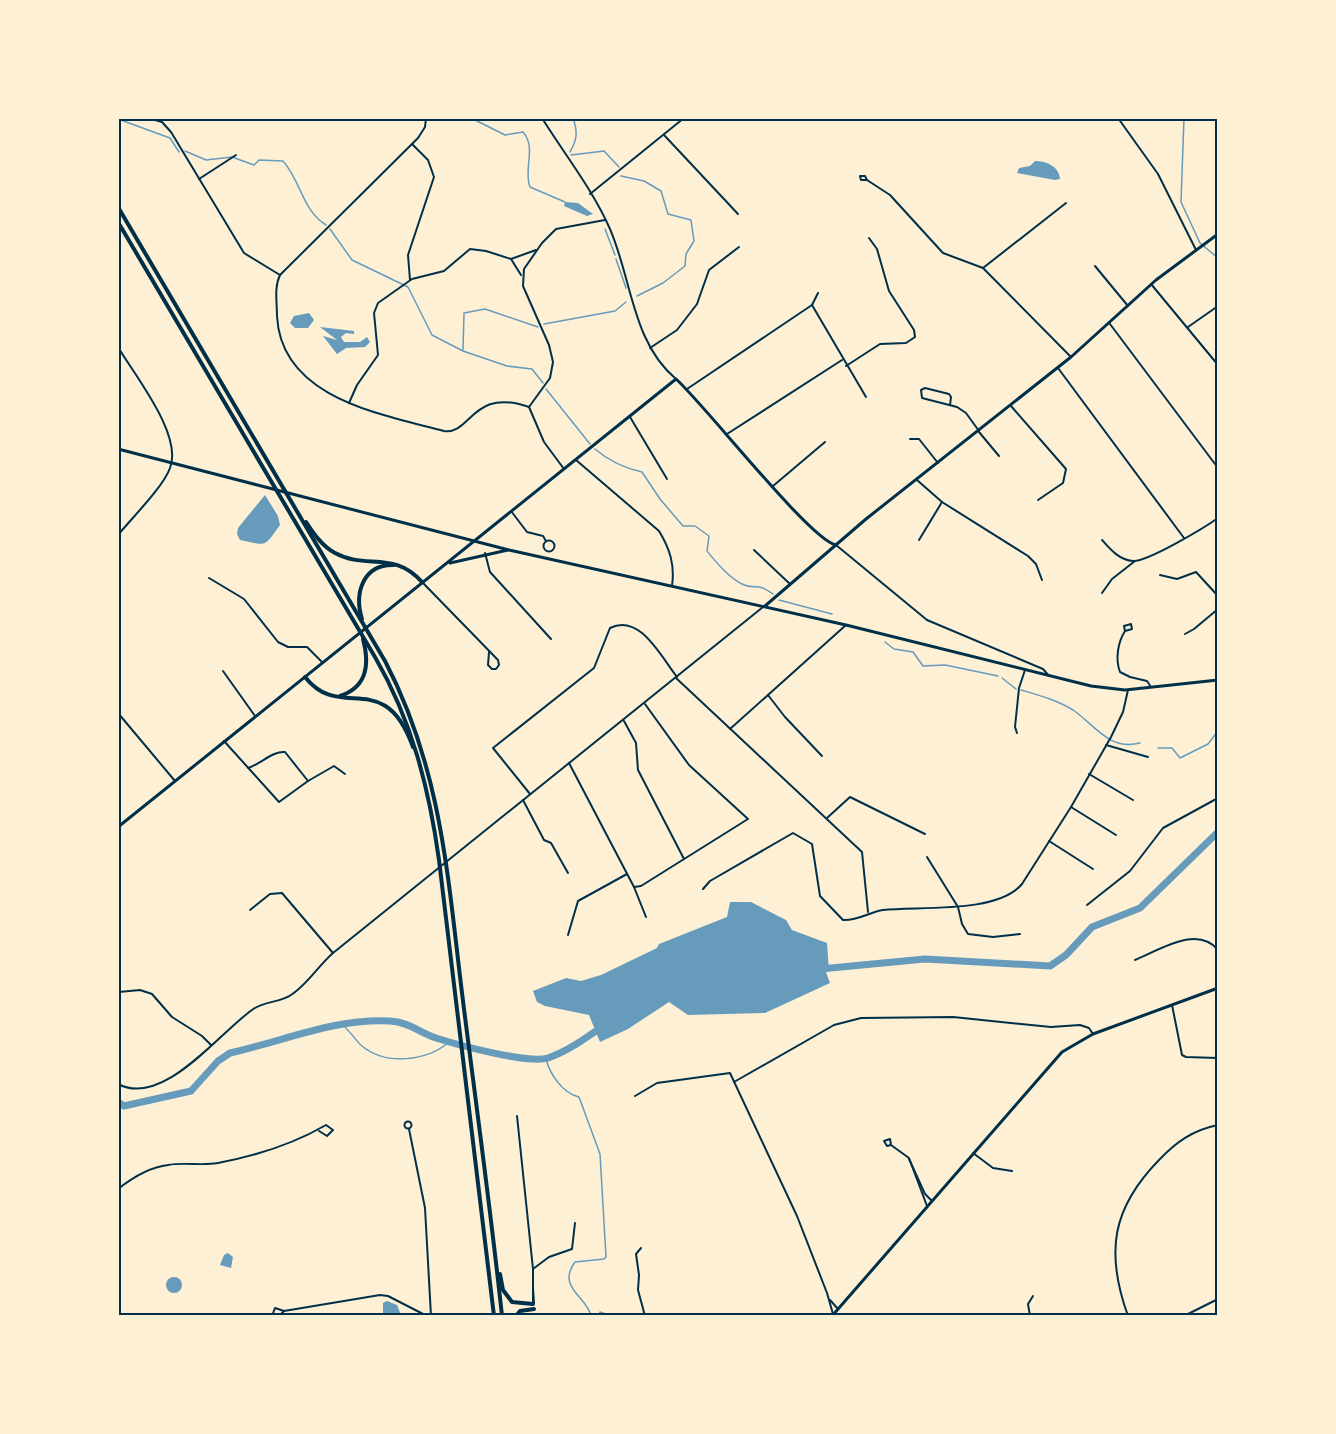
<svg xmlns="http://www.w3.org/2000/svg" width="1336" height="1434" font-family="Barlow,sans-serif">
<rect width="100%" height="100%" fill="#fdf0d5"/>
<g fill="#669bbc">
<path d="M1035,161c11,0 24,5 25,18l-5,1 -38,-7 2,-5 11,-2z"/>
<path d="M565,202l13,1 15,11 -6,2 -23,-10z"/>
<path d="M309,313l5,7 -6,8h-13l-5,-5 4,-7z"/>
<path d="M320,327l34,4v3l-8,-1 -5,4 3,5h16l7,-5 3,5 -5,5 -19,1 -9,6 -14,-18 14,4z"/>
<path d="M265,495l13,21 2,9c-16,22 -12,21 -40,15l-3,-6 1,-6z"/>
<path d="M730,902h21l35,18 6,10 35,13 2,28 -3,1 4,11 -65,30 -77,2 -19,-13 -41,27 -28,13 -11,-27 -44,-9 -8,-4 -4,-11 33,-13 15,3 20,-6 56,-27 2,-4 68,-27z"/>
<path d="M228,1253l5,4 -2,11 -11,-3 4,-10z"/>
<circle cx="174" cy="1285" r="8"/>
<path d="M387,1301l10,4 4,10h-18v-12z"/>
</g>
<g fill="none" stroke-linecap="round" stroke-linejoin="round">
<g stroke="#669bbc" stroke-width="1.5">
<path d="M471,118l34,17 18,-3c14,16 0,37 7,55l35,15"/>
<path d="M1184,118l-3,84 19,41 18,15"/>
<path d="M118,119l52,19 9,14"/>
<path d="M185,151l21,9 26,-3 22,8 5,-5 24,1c18,20 19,49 43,64"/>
<path d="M570,152c7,-12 8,-20 3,-34"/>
<path d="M571,155l33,-4 15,16"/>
<path d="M621,176l23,5 17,10 7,23 23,6 3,21 -8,13 -1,12 -22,17 -26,13"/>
<path d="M330,229l22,31 56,27 24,48 31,16 44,15 25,3 11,14"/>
<path d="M605,229l10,26"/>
<path d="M616,259l10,29"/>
<path d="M544,324l71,-13 11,-9"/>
<path d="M463,350l1,-37 21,-4 53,18"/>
<path d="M546,389l44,55"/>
<path d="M595,449c14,12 29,19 47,23l18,27 23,27h12l14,10 -2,15c9,11 22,27 35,33 14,7 13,-3 31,10"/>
<path d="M779,600l53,14"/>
<path d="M885,642l9,7 19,3 10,14 22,-1 53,11"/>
<path d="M1002,678l14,11"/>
<path d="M1021,690c17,5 36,10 52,20 22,15 36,41 67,33"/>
<path d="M1158,748h14l8,10 28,-14 10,-13"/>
<path d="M340,1023c9,6 14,16 22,23 24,20 65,15 87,-4"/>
<path d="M546,1059c4,15 16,34 33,38l21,57 6,103 -2,2 -29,3c-19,26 13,35 16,54"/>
<path d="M599,1316l1,-4 11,4"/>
</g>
<g stroke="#669bbc" stroke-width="7">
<path d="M820,969l105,-10 125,7 16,-11 26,-28 48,-19 78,-76"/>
<path d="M118,1102l6,4 67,-15 27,-30 12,-8c54,-12 105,-35 160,-32 19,1 30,12 46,17 22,7 92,26 112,20 20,-7 38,-20 55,-32"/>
</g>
<g stroke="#003049" stroke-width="2">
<path d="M148,118l14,4 9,10 73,121 36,22"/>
<path d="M426,118l-1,9 -7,11 -138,137c-6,12 -3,27 -3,41 4,82 103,98 167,115 27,4 28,-44 85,-24"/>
<path d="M1118,118l40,56 38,76"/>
<path d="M142,119l4,-1"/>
<path d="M664,135l74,79"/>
<path d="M199,179l37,-24"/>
<path d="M867,180l-2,-4h-5l1,4h6l23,15 53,58 40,15 88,89"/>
<path d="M511,259l25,-9"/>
<path d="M1095,266l33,40"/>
<path d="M983,268l83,-65"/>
<path d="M410,280l-2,-25 26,-78 -6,-17 -16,-16"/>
<path d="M1151,284l67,81"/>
<path d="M812,305l54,92"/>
<path d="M1110,324l108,144"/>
<path d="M1188,327l30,-21"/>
<path d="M118,347c17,29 65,88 52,121 -6,18 -39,51 -52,67"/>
<path d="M650,348l27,-18 20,-26 12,-34 30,-23"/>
<path d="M846,366l34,-22 26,-1 9,-6 -1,-7 -25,-39 -12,-42 -8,-11"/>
<path d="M1058,368l126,170"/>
<path d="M687,389l125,-84 6,-12"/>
<path d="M349,403l8,-18 21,-30 -4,-42 4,-10 34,-24 32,-8 26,-22 16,2 25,8 10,16"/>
<path d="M950,405l1,-8 -2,-3 -24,-6 -4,2 1,8 35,9 9,6 13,18"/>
<path d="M1011,406l55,63 -3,14 -25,17"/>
<path d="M630,417l37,62"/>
<path d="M979,432l20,24"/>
<path d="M727,434l115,-74"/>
<path d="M910,439h9l19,24"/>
<path d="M576,460l83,71c11,18 16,34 13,55"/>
<path d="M564,469l-20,-27 -15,-35 21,-29 3,-16 -4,-17 -26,-59 1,-17 18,-26 14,-14 49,-9"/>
<path d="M917,480l25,22 86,54 8,8 6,16"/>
<path d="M773,486l52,-44"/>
<path d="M511,511l16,21 16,4 3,5"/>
<path d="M919,540l23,-38"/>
<path d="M1102,540c8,9 17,20 31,21 14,1 71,-33 85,-43"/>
<circle cx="549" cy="546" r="5.5"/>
<path d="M836,545l91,75 116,49 6,7"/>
<path d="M754,550l36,34"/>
<path d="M485,553l5,19 61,67"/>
<path d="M1160,575l17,4 19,-7 22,24"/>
<path d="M209,578l35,21 34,43 10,5h19l16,16"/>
<path d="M423,583l75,77 1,5 -3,4h-4l-4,-4 1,-13"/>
<path d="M1102,593l10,-14 23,-18"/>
<path d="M1125,631l7,-2 -1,-5 -7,2 1,5c-7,11 -10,28 -5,41l10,5 17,4 4,6"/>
<path d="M1185,634l9,-5 24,-20"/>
<path d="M223,671l32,45"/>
<path d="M676,678l186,174 6,60"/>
<path d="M768,695l17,22 37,39"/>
<path d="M118,713l57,68"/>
<path d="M624,721l12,22 2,27 46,89"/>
<path d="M730,729l116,-104"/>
<path d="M1017,733l-2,-6 4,-39 6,-18"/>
<path d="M224,741l55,61 29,-21 -23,-29c-13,-1 -24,12 -37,16"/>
<path d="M1106,745l42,12"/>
<path d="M569,763l65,124 12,30"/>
<path d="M1089,774l44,26"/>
<path d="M308,781l26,-15 11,8"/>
<path d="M530,794l-37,-46 101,-80 16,-40c30,-15 51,29 67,49"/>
<path d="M523,800l21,40 7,3 17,30"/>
<path d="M1071,807l45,28"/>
<path d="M827,818l23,-21 75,37"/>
<path d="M1049,841l44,28"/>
<path d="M927,857l31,50 4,17 6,10 25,3 27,-3"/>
<path d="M634,887l7,-1 107,-67 -59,-54 -44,-61"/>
<path d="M703,889l7,-8 83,-48 19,11 8,52 23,24c14,1 27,-8 40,-10 36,-4 114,4 139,-26l49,-77 40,-70 12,-25 5,-22"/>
<path d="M1087,905l43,-34 33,-43 55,-30"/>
<path d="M250,910l20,-16 12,-1 51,60"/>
<path d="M568,935l10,-34 49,-27"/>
<path d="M1135,960c23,-9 62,-36 83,-10"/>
<path d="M119,992l21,-2 12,4 20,23 30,19 9,9"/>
<path d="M1172,1005l10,50 4,2 32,1"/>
<path d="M734,1082l100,-57 27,-7 92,-1 98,10 29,-2 9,3 4,6"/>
<path d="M118,1084c45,24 101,-51 134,-74 11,-9 27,-7 39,-15 16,-10 28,-30 42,-42l430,-346"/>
<path d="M635,1096l22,-13 73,-10 67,143 30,77 6,21"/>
<path d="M517,1116l16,153v35"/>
<circle cx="408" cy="1125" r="3.5"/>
<path d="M409,1129l16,79 6,108"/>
<path d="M891,1145l-4,1 -3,-5 6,-2 1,6 18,13 18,48"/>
<path d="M973,1153l20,15 19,3"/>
<path d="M909,1159l16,35 7,7"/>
<path d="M118,1189c14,-11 32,-22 50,-24 16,-3 34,1 50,-2 37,-7 77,-20 108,-38l7,5 -6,6 -8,-5"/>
<path d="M641,1248l-5,6 3,21 -1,15 7,26"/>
<path d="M533,1269l16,-12 23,-8 3,-26"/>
<path d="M533,1288l1,15"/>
<path d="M830,1300l8,9"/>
<path d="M272,1316l3,-8 9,3"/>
<path d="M279,1316l5,-5 96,-16 8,1 39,20"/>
<path d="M1030,1316l-2,-12 5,-8"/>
<path d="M1128,1316c-23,-64 -16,-108 31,-156 17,-18 34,-30 59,-35"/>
<path d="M1184,1316l34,-17"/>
</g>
<g stroke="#003049" stroke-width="2">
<path d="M542,118c23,37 51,72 68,111 22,51 22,113 66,150"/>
<path d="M590,194l94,-76"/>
</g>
<g stroke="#003049" stroke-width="3">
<path d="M118,449l391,101 337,75 245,61 34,4 93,-10"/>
<path d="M450,563l58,-13"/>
<path d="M765,606l101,-87 205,-162 85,-77 62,-46"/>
<path d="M118,827l558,-448c30,27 134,161 160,166"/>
<path d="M832,1316l230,-264 31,-18 125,-46"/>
</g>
<g stroke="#003049" stroke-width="4">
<path d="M118,207l267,454c59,113 63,224 79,348 13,102 27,204 38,307"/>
<path d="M118,222l257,435c37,64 54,131 64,203l55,456"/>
<path d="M306,522c8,12 16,24 29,31 31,17 59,-3 87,29"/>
<path d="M362,619c-8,-26 1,-55 32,-54"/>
<path d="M305,677c36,46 79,-11 108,70"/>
<path d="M340,696c27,-9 30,-31 23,-57"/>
<path d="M500,1274l3,16 9,12 21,2"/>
<path d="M516,1316l4,-5 14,-2"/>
</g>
</g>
<rect width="1336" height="1434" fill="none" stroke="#fdf0d5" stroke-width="240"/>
<rect x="120" y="120" width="1096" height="1194" fill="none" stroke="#003049" stroke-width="2"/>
</svg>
